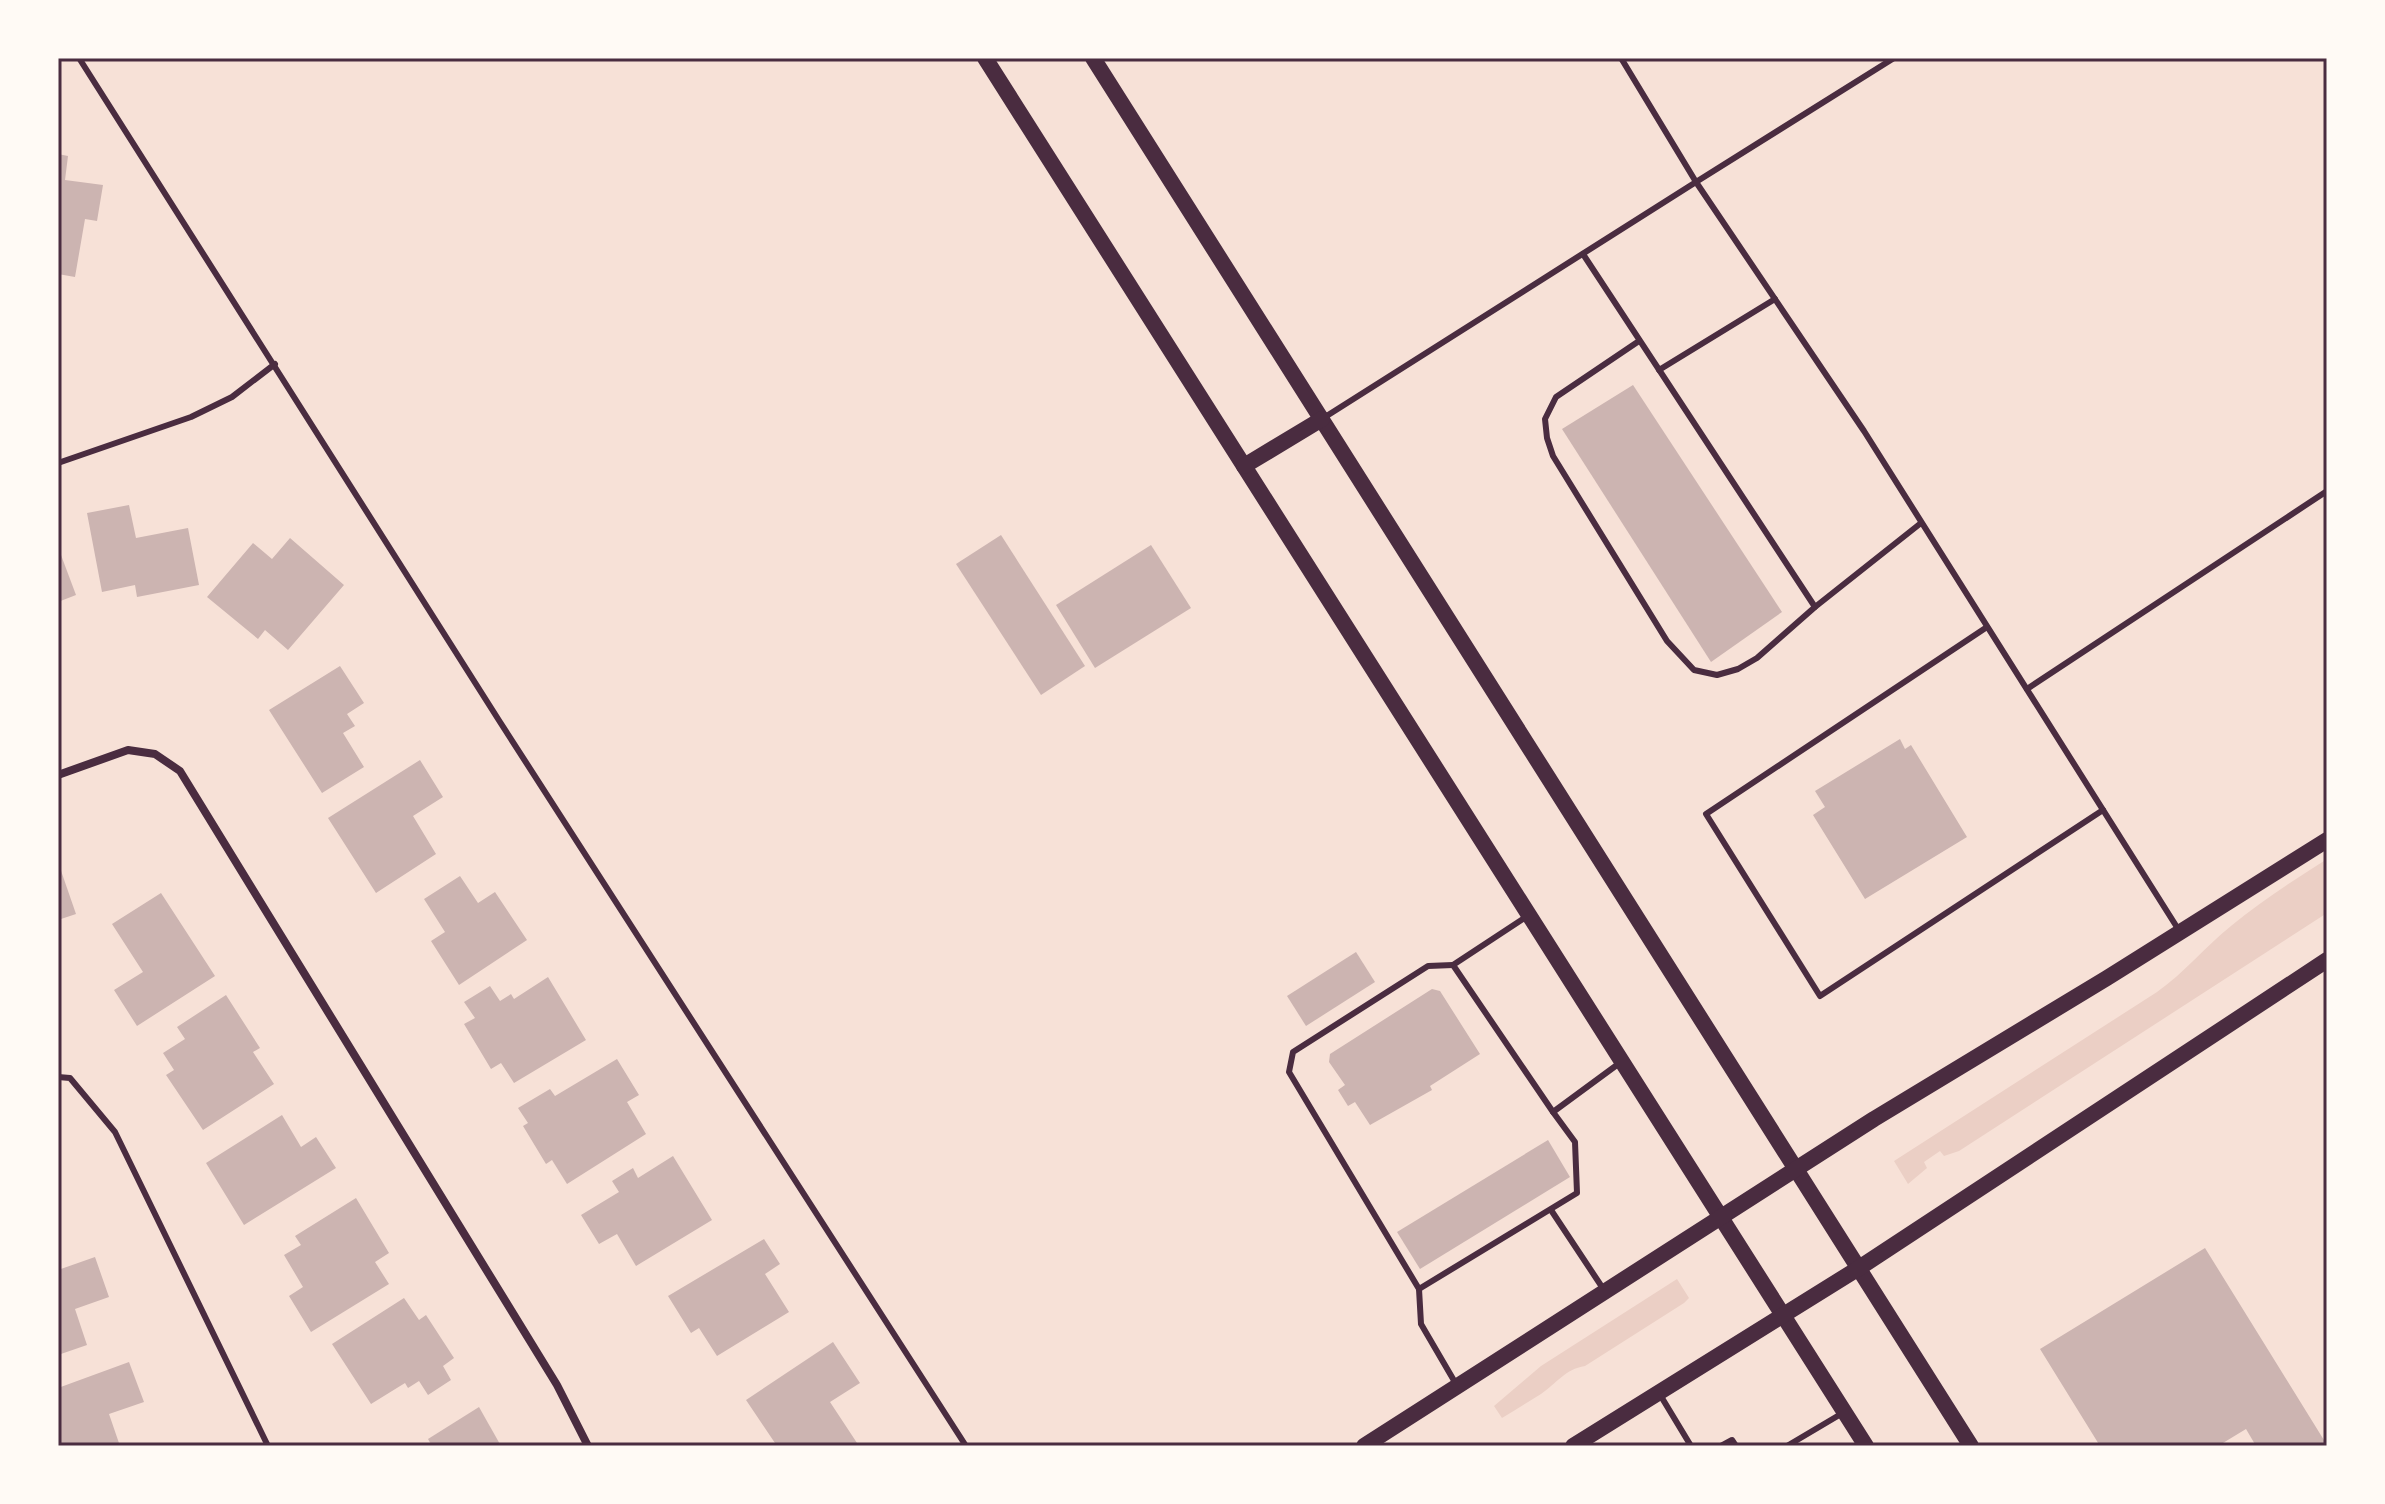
<svg xmlns="http://www.w3.org/2000/svg" width="2385" height="1504" font-family="Barlow,sans-serif">
<rect width="100%" height="100%" fill="#f7e1d7"/>
<g fill="#ebcfc5">
<path d="M2327,859v54l-368,238 -15,5 -4,-5 -16,11 3,6 -19,16 -14,-23 263,-169c27,-19 48,-45 74,-66 30,-25 63,-46 96,-67z"/>
<path d="M1677,1279l12,19 -5,5 -99,63c-20,3 -29,18 -44,28 -13,8 -26,16 -39,24l-8,-12 47,-40z"/>
</g>
<g fill="#ccb4b1">
<path d="M58,154l10,2 -3,24 38,5 -6,36 -12,-2 -10,58 -17,-3z"/>
<path d="M1633,385l149,227 -71,50 -149,-233z"/>
<path d="M129,505l7,33 52,-10 11,57 -62,12 -2,-12 -33,7 -15,-79z"/>
<path d="M1001,535l84,131 -44,29 -85,-131z"/>
<path d="M290,538l54,47 -56,65 -23,-20 -7,9 -51,-42 46,-54 19,16z"/>
<path d="M1151,545l40,63 -96,60 -39,-63z"/>
<path d="M61,555l15,40 -18,7v-45z"/>
<path d="M340,666l24,37 -17,11 8,12 -12,7 21,34 -42,26 -53,-83z"/>
<path d="M1900,739l5,10 6,-4 56,92 -102,62 -52,-84 12,-8 -10,-16z"/>
<path d="M420,760l23,37 -30,19 23,38 -60,39 -48,-75z"/>
<path d="M58,862l18,52 -18,6z"/>
<path d="M460,876l18,27 17,-11 32,48 -68,45 -28,-44 14,-9 -21,-33z"/>
<path d="M161,893l54,83 -78,50 -23,-36 29,-18 -31,-48z"/>
<path d="M1356,952l19,30 -69,44 -19,-30z"/>
<path d="M548,977l38,63 -72,43 -13,-20 -10,6 -27,-45 11,-6 -11,-16 26,-16 10,15 11,-7 3,5z"/>
<path d="M1432,989l8,2 40,63 -50,32 2,4 -62,35 -15,-23 -7,4 -10,-16 7,-5 -16,-23 1,-8z"/>
<path d="M226,995l34,53 -7,4 21,32 -71,46 -37,-55 8,-5 -11,-17 22,-14 -8,-12z"/>
<path d="M617,1059l22,36 -12,7 19,32 -79,50 -15,-24 -6,4 -23,-38 5,-3 -10,-15 32,-19 5,7z"/>
<path d="M282,1115l19,32 15,-10 20,31 -92,57 -38,-62z"/>
<path d="M1548,1140l22,37 -150,92 -23,-37z"/>
<path d="M673,1156l39,64 -76,46 -19,-32 -18,10 -18,-29 38,-23 -7,-11 21,-13 5,10z"/>
<path d="M356,1198l33,55 -14,9 14,22 -78,48 -22,-36 14,-9 -19,-32 17,-10 -6,-9z"/>
<path d="M764,1239l16,25 -15,10 24,38 -72,44 -18,-28 -8,5 -23,-37z"/>
<path d="M2205,1248l122,197v1h-71l-10,-17 -28,17h-118l-60,-97z"/>
<path d="M95,1257l14,40 -34,12 12,36 -29,10v-85z"/>
<path d="M404,1298l15,22 7,-5 28,43 -11,8 8,14 -23,15 -9,-14 -11,7 -3,-5 -34,21 -39,-60z"/>
<path d="M833,1342l27,41 -30,19 29,44h-82l-31,-46z"/>
<path d="M129,1362l15,40 -35,12 11,32h-62v-58z"/>
<path d="M479,1407l22,39h-69l-4,-7z"/>
</g>
<g fill="none" stroke-linecap="round" stroke-linejoin="round">
<g stroke="#4a2c40" stroke-width="6">
<path d="M79,58l421,664 466,724"/>
<path d="M1621,58l75,124 198,-124"/>
<path d="M1583,254l232,353 -58,51 -19,11 -21,6 -23,-5 -27,-29 -114,-185 -6,-18 -2,-19 11,-22 83,-56"/>
<path d="M1659,370l116,-71"/>
<path d="M1325,417l371,-235 168,249 316,501"/>
<path d="M58,463l133,-46 41,-20 43,-33"/>
<path d="M1815,607l106,-84"/>
<path d="M1987,627l-281,187 114,182 283,-186"/>
<path d="M2027,689l300,-198"/>
<path d="M1526,917l-73,48 100,147 68,-50"/>
<path d="M1453,965l-25,1 -135,86 -4,20 130,217 158,-96 -2,-51 -22,-30"/>
<path d="M58,1077l12,1 45,54 153,314"/>
<path d="M1551,1210l53,80"/>
<path d="M1419,1289l2,35 35,60"/>
<path d="M1659,1393l32,53"/>
<path d="M1721,1446l11,-6 4,6"/>
<path d="M1787,1446l54,-32"/>
</g>
<path stroke="#4a2c40" stroke-width="8" d="M58,775l70,-25 27,4 25,17 377,614 31,61"/>
<g stroke="#4a2c40" stroke-width="16">
<path d="M985,58l881,1388"/>
<path d="M1093,58l878,1388"/>
<path d="M1244,466l78,-47"/>
<path d="M1364,1446l510,-327 233,-141 220,-138"/>
<path d="M1573,1446l286,-178 468,-308"/>
</g>
</g>
<rect width="2385" height="1504" fill="none" stroke="#fffaf5" stroke-width="120"/>
<rect x="60" y="60" width="2265" height="1384" fill="none" stroke="#4a2c40" stroke-width="3"/>
</svg>
